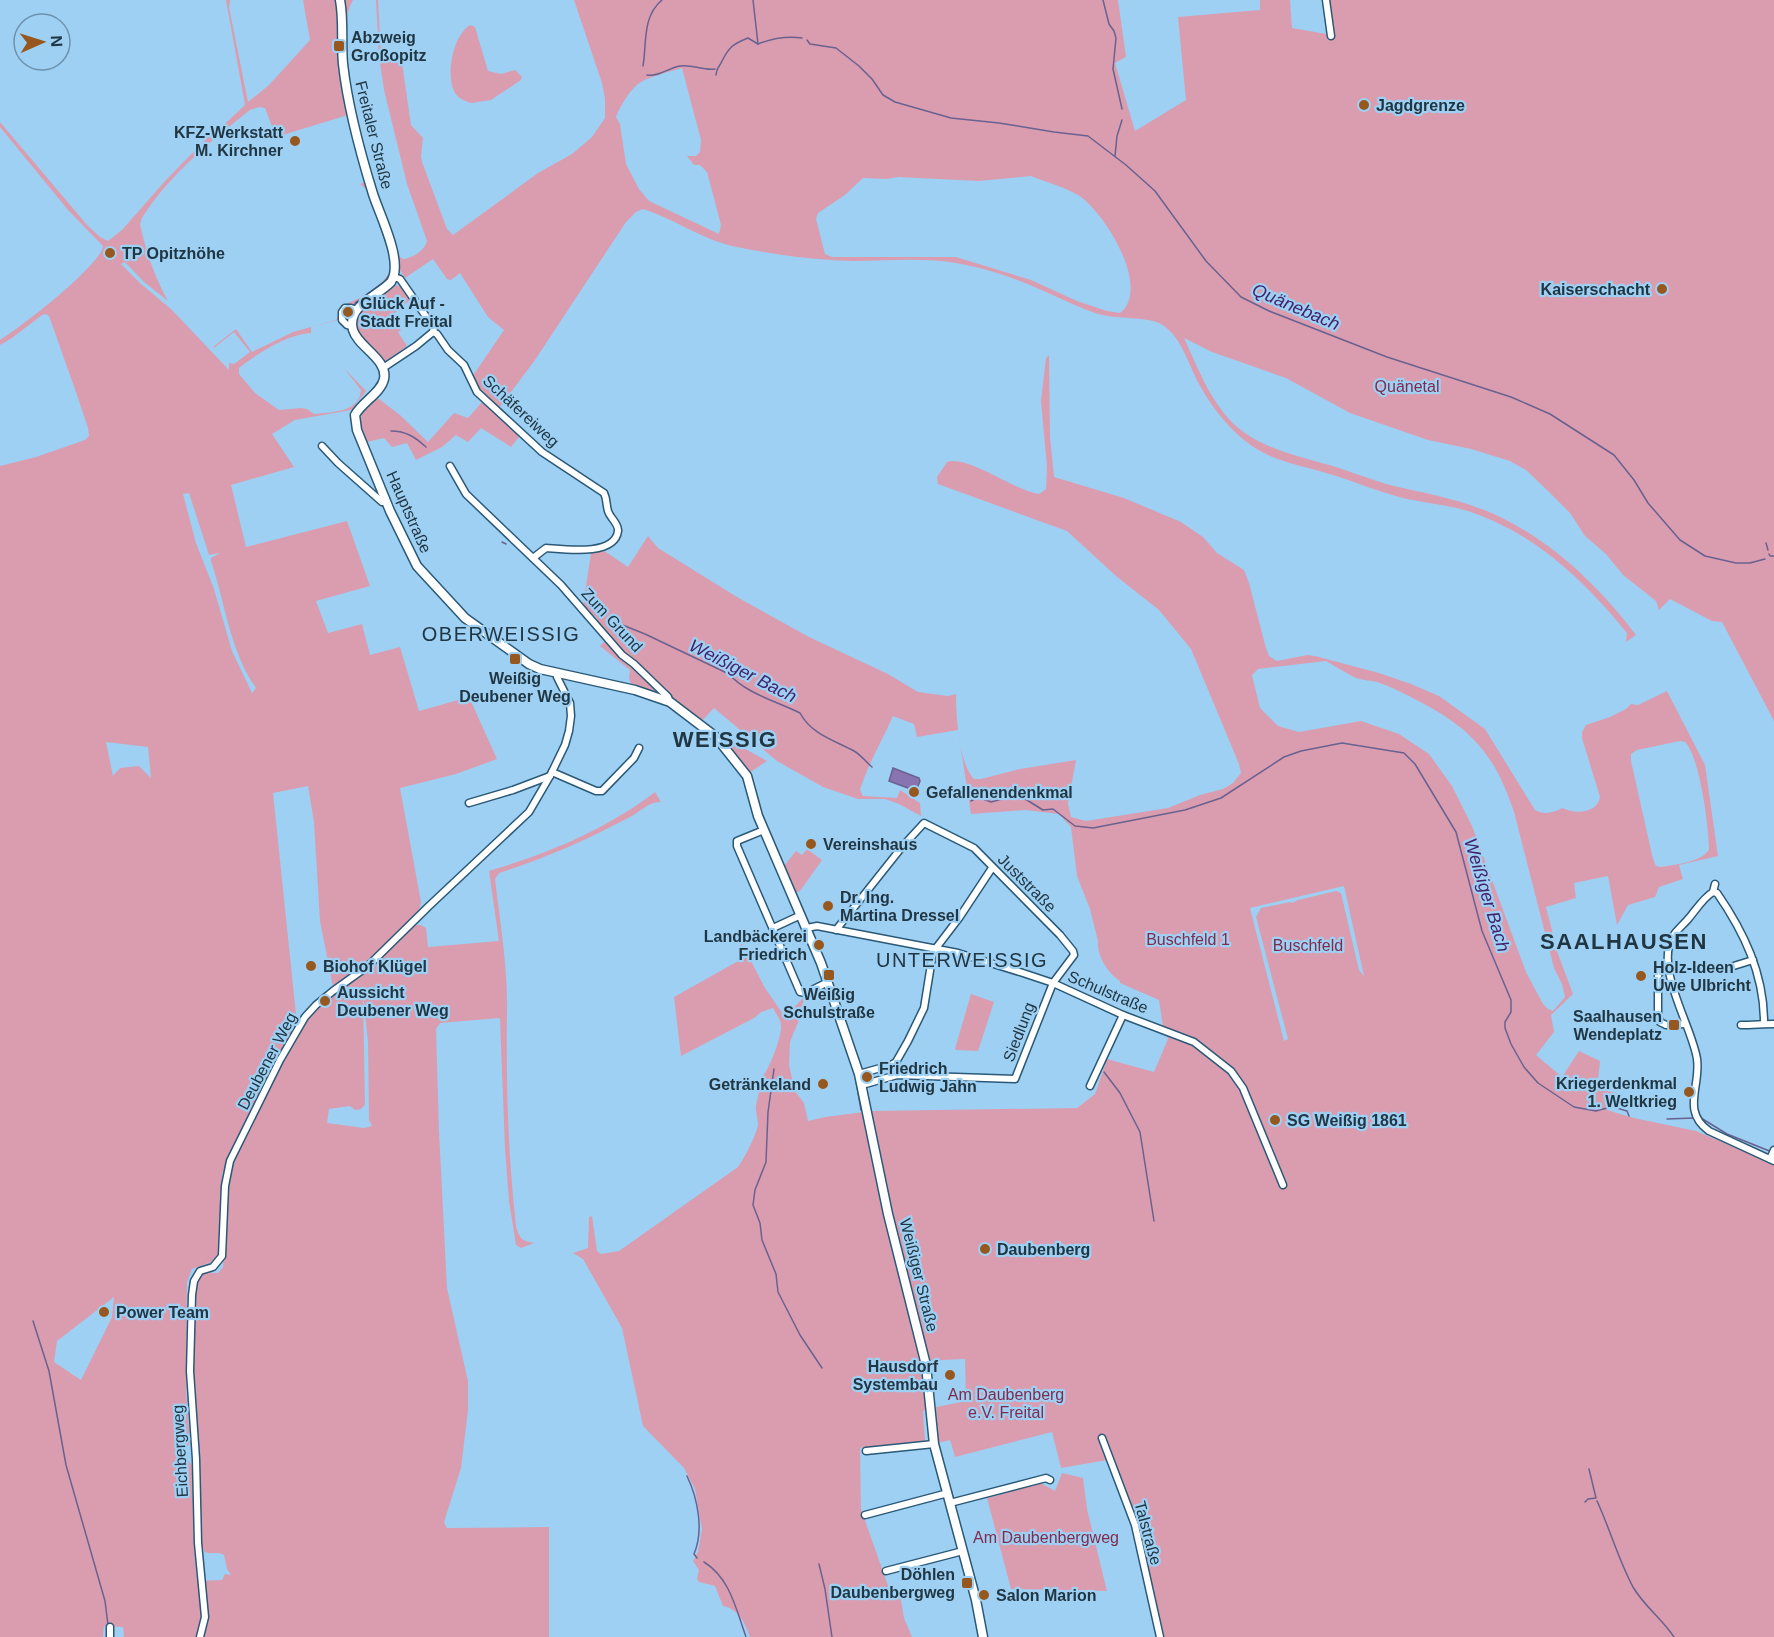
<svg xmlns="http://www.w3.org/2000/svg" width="1774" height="1637" font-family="Arial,sans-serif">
<rect width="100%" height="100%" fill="#9ed0f3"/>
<g fill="#da9db0" fill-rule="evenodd">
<path d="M226,0h4l-1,7 19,95 21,-17 41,-45 -7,-40h50c-8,14 -7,29 -7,44 2,74 30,144 54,213l3,2c10,-1 21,-8 24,-18l-20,-57 -23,-94 -5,-34 -3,-56h2l3,57 20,-1 10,69 12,13 -2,18 1,6 25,67 6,6 85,-62 34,-19 20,-17 13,-19v-19l-3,-16 -28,-83h544l8,57 -11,6 20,68 51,-31 -8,-83 82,-7v-10h30l2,28 40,7 -4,-35h446v721l-52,-99 -10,-1 -42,-22 -11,11 -3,-9 -33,-26 -17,-21 -21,-18 -15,-23 -22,-22 -22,-21 -16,-9 -39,-12 -43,-9 -78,-27 -64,-35 -74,-26 -28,-14c15,32 30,74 61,95 27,19 62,25 94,35 15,5 31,11 47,16 37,9 75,15 110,31 57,27 102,70 140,120l-10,7 1,-9c-40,-49 -87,-95 -148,-118 -24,-10 -51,-11 -76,-17 -24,-6 -47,-16 -70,-23 -21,-7 -45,-11 -65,-20 -29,-13 -54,-43 -69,-71 -11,-20 -18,-50 -40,-61 -14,-6 -42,-4 -61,-9 -18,-6 -34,-14 -52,-22 -27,-12 -56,-23 -85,-28 -35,-7 -72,-3 -107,-3 -39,-1 -79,-6 -117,-14 -33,-6 -62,-28 -94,-38l-7,3 -10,10 -91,138 -36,48 -23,-22 -4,-9 32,-47 -16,-13 -28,-44 -9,7 -4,-1 -14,-20 -28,19 -5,-8 -1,-8h-6l-3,17 -32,26 -15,1 -3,4 -2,10 -27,7v6c-24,1 -54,21 -72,35v6l16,19 24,17 22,-2 6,1 7,5c17,-2 45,-1 47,-24l-17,-22 22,23 -15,19 -56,10 -23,14 22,33 -63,18 15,62 101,-26 23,65 -54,15 12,32 34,-9 8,31 30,-8 19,64 50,-14 28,62 -41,15 -56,14 21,114 -1,6c-22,32 -55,57 -87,79l-13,-66 -6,-99 -6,-36 -35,7 24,231 -26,46 -49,104 -1,64 -3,17 -6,7 -20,7 -5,13 -1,109 4,52 -7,9 9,14 2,82 3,33 25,-1 3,-6 6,1 -4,-6 -3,-14c-7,-4 -13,0 -19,-3l-3,-5 -9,-162 2,-93 2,-11 4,-8 7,-3 4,3h6l5,-6 4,-81 5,-25 56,-112 19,-32 9,-9 52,-39 46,-44h7l5,3 2,19 71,-6 -10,-70c60,-18 116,-41 166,-79l6,10c-12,-1 -22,11 -33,16 -42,22 -84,41 -129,55l-4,6c5,44 13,88 12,133 -1,71 1,143 9,214 3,12 6,15 18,17l-13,5 -5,-3 -7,-44 -4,-52 -5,-129 -1,-2 -59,5 -4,6 3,102 8,157 21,93v29l-7,58 -17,54 3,6 102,-1v110h-425l-1,-10 -19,-1 -1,11h-103v-1171l36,-9 49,-17 4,-4 -1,-8 -11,-33 -28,-79 -3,-2 -4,1 -30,23 -12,7v-5c20,-12 100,-74 103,-94l-35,-36 -68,-83v-5l87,103 13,12 8,4 14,-11 43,-49 44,-45 5,-2 31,-29zM682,68l19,72 -1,12 -4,4h-9l7,9h6l7,7 14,53 -2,9 -70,-33 -10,-12 -13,-25 -6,-40 -4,-7c4,-11 15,-29 25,-35 11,-6 28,-10 41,-14zM259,107l6,1 11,29 72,-22 18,67 -6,2 6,5c6,16 28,67 24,81 -4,15 -34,31 -47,35l-7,15 -43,12 -41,20 -16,-23 -23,18 1,1 20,-16 16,20 -16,12 -5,-1v7l-57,-60 -32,-27 -19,-19 4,-2 19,20 24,19c-14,-25 -22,-50 -28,-77l2,-6c27,-43 69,-77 108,-108zM1031,176c15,6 33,11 47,19 26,16 74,93 42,118l-13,-2 -30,-10 -46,-21 -75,-23h-124l-7,-3 -9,-35 2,-6 27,-18 18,-17 24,1 11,-2 81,4zM189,493l20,62 11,-2 -9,5v3c14,42 19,90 45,127l-4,5 -20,-42 -18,-62 -18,-46 -13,-49zM106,742l42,5 3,31 -12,-12 -19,2 -7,8zM363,995l5,47 1,78 3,6 -8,2 -37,-5 2,-14 21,-3 5,4 6,-1 4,-4zM114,1297l-2,20 -31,63 -27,-18 3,-21z"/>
<path d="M470,25l5,2 13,44 13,3 14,-4 7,7 -1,3 -30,20 -20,3c-6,-2 -12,-4 -16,-10 -10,-17 -2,-58 15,-68z"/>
<path d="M394,285l6,1 10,14 -19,16 10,14 -3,2 9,14 -21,15 -4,1c-7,-9 -17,-17 -22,-26 -13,-24 19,-41 34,-51z"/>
<path d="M1049,355l1,82 4,40 70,21 57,24 22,15 14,16 27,17 5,13 17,65 3,8 8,5 30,-6 8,1 64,17 32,11 28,12 46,33 50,81c8,5 19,3 27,-2 13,6 35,6 38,-11l-18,-59v-6l4,-7 24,-8 16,-8 5,-5 7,1 29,-14 38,74 13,91 -39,9 4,14 -24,8 -4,10 -27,8 -11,20 -9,-49 -34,7 2,15 -30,9 12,47 15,40 -22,21 3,17 -18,23 26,22 17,-26 21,10 -3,28 20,4 2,8 -8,-2 -4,11 27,8 62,13 78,33v473h-611l-26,-112 -24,-66 -52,9 -9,-36 -97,25 -5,-17 -12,3 -2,-36 30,-6 -1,-42 -45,2 6,49 -3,1 2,31 -65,6 1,61 31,88 8,-2 4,23 8,19h-162c-5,-14 -11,-28 -27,-31l-8,-20 -16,-4 -2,-3 2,-9 -6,-9 5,-9 4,-23 -7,-40 -11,-21 -41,-42 -21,-98 -39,-69 -10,-6 15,-5 1,-31 3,-1 5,35 4,3 18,-3 119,-84c6,-8 19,-33 20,-43 0,-6 -3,-13 -2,-19 2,-10 5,-18 6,-28 7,-7 20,-41 19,-51 0,-7 -5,-12 -8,-18l-12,4 -7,6 -73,38 -7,-59 66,-37 2,-4 -2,-5 1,-9 24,46 20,29 18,-19v12l-13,32 -1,23 6,26 9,12 4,18 17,-4 47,-6 205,-3 18,-14 12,-35 47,13 14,-33 -5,-12 -4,-27 -39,-17v-2c-12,-8 -23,-24 -22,-40l-8,-32 -13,-33 -6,-49 -12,-13 -33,-4 -55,4 -13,-84 -41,7 -3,-13 -21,-8c-11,25 -25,48 -33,74l3,6 34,2 3,-8 20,13 1,13 -22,-12 -14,-5h-27l-35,-12 -46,-26 -63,-53 -12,13c-39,-29 -74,-64 -107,-99l2,-4 -14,-12 8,-53 9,-5 28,19 20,-31 10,12 79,49 72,40 79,37 30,18 30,4 8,-2c0,21 3,70 18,85h7l39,-10 56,-9 -8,44 3,13 15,4 82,-13 32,-13 23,-6 10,-6 8,-10 -2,-9 -48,-115 -32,-39 -43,-34 -49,-45 -129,-47 -1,-7 10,-15c21,-7 68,29 92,32l7,-5 1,-22 -6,-66 5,-43zM1326,661c9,5 18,11 28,16 8,4 18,3 26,6 16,6 31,14 46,22 49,27 70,53 88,107l40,156 8,16 3,13 -12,14 -5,-2 -5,-5 -17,-32 -54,-146 -20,-40 -23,-32 -30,-20 -38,-13 -62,11 -21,-6 -18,-18 -8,-33 6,-6zM1680,741l5,1c15,15 24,86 24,108 -10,13 -32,14 -48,17l-5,-1 -3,-7 -22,-98v-7l6,-4zM1344,886l20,90 -5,-6 -18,-77 -5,-2 -38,9 -6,3 -2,-1 -29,6 -5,9 32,122 -4,2 -34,-133z"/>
<path d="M375,396l25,19 28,27 26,-29 14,5 14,-16 26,21 11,14 -8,10 -30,-19 -13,14 -12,-7 -14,12 -26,13 -9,-17 -15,4 -8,-9 -17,4c-10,-24 -8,-27 8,-46z"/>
<path d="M605,641l59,55 -32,-10 -3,-8 1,-8 -30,-24z"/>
<path d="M720,735l47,26 -18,12 -30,-36z"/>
<path d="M807,849l15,11 -22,31 -5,2 -11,-27 12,-15 6,4z"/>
<path d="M971,994l23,8 -16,49 -22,-1 -1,-1z"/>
<path d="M1062,1473l21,5 4,31 20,82 -96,-2 -24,-91 16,-4 2,-3 34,-9 16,9z"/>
</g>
<path fill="#8874b0" stroke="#69618f" stroke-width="1.5" d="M893,768l26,10 1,3 -4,10 -27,-10z"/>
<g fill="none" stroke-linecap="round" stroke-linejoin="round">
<g stroke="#69618f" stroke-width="1.5">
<path d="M753,0l5,44"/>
<path d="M1103,0l6,24 5,7 2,7 -3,31 9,40"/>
<path d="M807,40l3,4 26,4 23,18 13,13 11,16 12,7 56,16 48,5 55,9 34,4 38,29 29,26 51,70 35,36 28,14 118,46 124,40 39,17 64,41 20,25 14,23 32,37 25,16 31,7h14l15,-4"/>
<path d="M643,66c4,-24 -1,-49 19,-66"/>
<path d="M647,75c12,2 21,-7 33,-9 12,-2 24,5 35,3"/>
<path d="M716,75c0,-7 3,-7 6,-14 7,-14 11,-17 26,-23l10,6c15,-6 29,-8 44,-6"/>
<path d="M1115,156l2,-20 5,-16"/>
<path d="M376,213l12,36"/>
<path d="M355,303l30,-22 5,-7"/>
<path d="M391,431c15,0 24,6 35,16"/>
<path d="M502,542l4,2"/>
<path d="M1766,543l2,7"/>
<path d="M1769,554l1,2h4"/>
<path d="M615,622l30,12 84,40c16,19 49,28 71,39 12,22 34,27 54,38 7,4 12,11 18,16"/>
<path d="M971,801l7,-4 13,5 19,-5h12l21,13 10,-1 22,17 18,2 92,-18 36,-12 63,-41 17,-6 41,-8 62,10 11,11 41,68 26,99 29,69v12l-6,10v6l6,16 13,23 14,16 36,24 22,4 11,-3"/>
<path d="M774,1069l-6,43 -2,50 -11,28 -2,15 7,18 2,17 14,34 2,18 22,43 22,33"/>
<path d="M1104,1072l16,21 20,39 14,89"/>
<path d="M856,1081l5,29"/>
<path d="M1617,1108l10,3 2,5"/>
<path d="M1701,1118l26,16 45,18"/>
<path d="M1667,1119l27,-1"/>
<path d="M33,1321l16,50 17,94 39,136 3,24"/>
<path d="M687,1476c11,23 17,55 7,78l3,4"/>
<path d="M1597,1501c13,28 21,58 36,86 11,19 29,32 41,50"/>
<path d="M1585,1502l3,-3 8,-1 -7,-29"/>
<path d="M704,1562c26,16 32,47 42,75"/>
<path d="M819,1564l6,25 7,48"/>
</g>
<defs>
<g id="minor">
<path d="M1326,0l5,36"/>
<path d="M394,277l6,2 34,49 -1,4"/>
<path d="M352,326l-5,-1 -5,-5v-8l3,-4h6l6,2"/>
<path d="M433,332l4,2 11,16 16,15 13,27 65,60 62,41c3,6 2,11 4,18 2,7 11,13 10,20 -3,26 -56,18 -72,17l-13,10"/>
<path d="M383,368l33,-22 17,-14"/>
<path d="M322,446l16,17 44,39 4,-3"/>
<path d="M450,466l16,28 95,91 61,70 12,9 34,33 2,5"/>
<path d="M552,772l44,19h6l32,-33 5,-10"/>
<path d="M469,803l44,-13 37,-14"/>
<path d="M764,830l-27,11v5l63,146 6,1 22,-11"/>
<path d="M1715,884l-2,8c-10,6 -17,18 -24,26 -5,6 -12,12 -16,18 -19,32 19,90 24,123 4,27 -16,52 12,72l65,30"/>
<path d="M1713,892l4,1c27,39 47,81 47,129"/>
<path d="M773,928l28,-13"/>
<path d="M807,928l10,-2 141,27 65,20 30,10 70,32 71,27 37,29 12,17 40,97"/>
<path d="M836,930l66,-83 22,-24 50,25 86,87 13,16 1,4 -21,28 -38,96 -118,-4 -35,10"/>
<path d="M1669,967l-4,1 -7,6v42l2,6 6,3 19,-1"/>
<path d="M1727,968l26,-8"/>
<path d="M1741,1025c12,0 22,-1 33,-1"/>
<path d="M891,1065l5,-3 12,-21 16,-33 9,-56 26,-34 33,-50"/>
<path d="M859,1074l32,-9"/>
<path d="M1090,1086l33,-71"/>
<path d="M1770,1159l4,-9"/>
<path d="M1102,1438l33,87 25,112"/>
<path d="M866,1451l68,-7"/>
<path d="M950,1503l96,-25 4,2"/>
<path d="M865,1515l83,-22"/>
<path d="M886,1571l77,-20"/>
<path d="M110,1637v-10"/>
<path d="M200,1637l5,-20 -7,-74 -2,-84 -6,-88 2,-76 2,-14 6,-10 13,-4 9,-11 3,-70 5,-25 50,-101 25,-43 11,-12 17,-14 35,-25 61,-60 100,-94 21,-36 15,-31 4,-14 2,-15 -1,-13 -13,-26 1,-3"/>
</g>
<path id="tertiary" d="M340,0c4,21 1,43 3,64 5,45 17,88 30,130 7,22 31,68 18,88 -13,14 -45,24 -38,48 5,17 35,29 31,49 -3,14 -22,23 -29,36l2,15 33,81 27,55 48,52 64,46 11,5 95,21 35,12 46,35 31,39 11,40 63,147 38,111 29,140 38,151 8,79 42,156 7,37"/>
</defs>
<use href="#minor" stroke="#2a5977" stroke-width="9"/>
<use href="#tertiary" stroke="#2a5977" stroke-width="11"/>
<use href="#minor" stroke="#fff" stroke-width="6"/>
<use href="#tertiary" stroke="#fff" stroke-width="8"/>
</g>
<g fill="#96581e" stroke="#9ed0f3" stroke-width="2">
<rect x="333" y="40" width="12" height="12" rx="3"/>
<circle cx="1364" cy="105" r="6"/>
<circle cx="295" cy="141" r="6"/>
<circle cx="110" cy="253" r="6"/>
<circle cx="1662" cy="289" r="6"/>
<circle cx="348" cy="312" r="6"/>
<rect x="509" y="653" width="12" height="12" rx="3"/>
<circle cx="914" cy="792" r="6"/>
<circle cx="811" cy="844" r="6"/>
<circle cx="828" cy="906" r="6"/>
<circle cx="819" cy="945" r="6"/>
<circle cx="311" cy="966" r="6"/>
<rect x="823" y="969" width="12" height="12" rx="3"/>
<circle cx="1641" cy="976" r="6"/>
<circle cx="325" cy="1001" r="6"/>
<rect x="1668" y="1019" width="12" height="12" rx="3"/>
<circle cx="867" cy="1077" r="6"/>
<circle cx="823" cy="1084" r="6"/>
<circle cx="1689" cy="1092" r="6"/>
<circle cx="1275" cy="1120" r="6"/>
<circle cx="985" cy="1249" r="6"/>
<circle cx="104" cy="1312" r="6"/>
<circle cx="950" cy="1375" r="6"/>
<rect x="961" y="1577" width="12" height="12" rx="3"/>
<circle cx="984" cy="1595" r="6"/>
</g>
<g text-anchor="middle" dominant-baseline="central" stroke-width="4.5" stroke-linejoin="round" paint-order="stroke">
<g font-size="16" font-weight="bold" fill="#213643" stroke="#9ed0f3" text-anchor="start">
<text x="351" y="37">Abzweig<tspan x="351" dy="18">Großopitz</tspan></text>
<text x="1376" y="105">Jagdgrenze</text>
<text x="283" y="132" text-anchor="end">KFZ-Werkstatt<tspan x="283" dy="18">M. Kirchner</tspan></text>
<text x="122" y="253">TP Opitzhöhe</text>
<text x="1650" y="289" text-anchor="end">Kaiserschacht</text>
<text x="360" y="303">Glück Auf -<tspan x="360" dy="18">Stadt Freital</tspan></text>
<text x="515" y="678" text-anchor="middle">Weißig<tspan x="515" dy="18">Deubener Weg</tspan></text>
<text x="926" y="792">Gefallenendenkmal</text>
<text x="823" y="844">Vereinshaus</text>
<text x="840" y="897">Dr. Ing.<tspan x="840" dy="18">Martina Dressel</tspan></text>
<text x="807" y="936" text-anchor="end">Landbäckerei<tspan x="807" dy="18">Friedrich</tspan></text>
<text x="323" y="966">Biohof Klügel</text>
<text x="1653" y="967">Holz-Ideen<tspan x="1653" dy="18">Uwe Ulbricht</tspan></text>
<text x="337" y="992">Aussicht<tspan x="337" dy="18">Deubener Weg</tspan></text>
<text x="829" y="994" text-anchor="middle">Weißig<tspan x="829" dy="18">Schulstraße</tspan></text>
<text x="1662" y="1016" text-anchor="end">Saalhausen<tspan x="1662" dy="18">Wendeplatz</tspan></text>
<text x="879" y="1068">Friedrich<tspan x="879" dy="18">Ludwig Jahn</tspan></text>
<text x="1677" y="1083" text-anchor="end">Kriegerdenkmal<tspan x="1677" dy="18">1. Weltkrieg</tspan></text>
<text x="811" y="1084" text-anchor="end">Getränkeland</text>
<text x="1287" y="1120">SG Weißig 1861</text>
<text x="997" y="1249">Daubenberg</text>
<text x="116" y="1312">Power Team</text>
<text x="938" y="1366" text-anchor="end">Hausdorf<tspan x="938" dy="18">Systembau</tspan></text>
<text x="955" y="1574" text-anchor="end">Döhlen<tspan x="955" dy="18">Daubenbergweg</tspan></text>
<text x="996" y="1595">Salon Marion</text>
</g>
<g font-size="16" fill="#213643" stroke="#9ed0f3">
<text transform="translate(374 135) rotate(76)">Freitaler Straße</text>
<text transform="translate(521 411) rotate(43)">Schäfereiweg</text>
<text transform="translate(409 512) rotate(66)">Hauptstraße</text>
<text transform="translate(612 620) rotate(47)">Zum Grund</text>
<text transform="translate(1027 883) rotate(45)">Juststraße</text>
<text transform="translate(1108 992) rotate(23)">Schulstraße</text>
<text transform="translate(1019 1032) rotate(-69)">Siedlung</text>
<text transform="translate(267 1061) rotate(-62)">Deubener Weg</text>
<text transform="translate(919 1275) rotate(76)">Weißiger Straße</text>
<text transform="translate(180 1451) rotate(-93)">Eichbergweg</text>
<text transform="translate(1148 1533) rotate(75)">Talstraße</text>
</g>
<g font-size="16" fill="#802b4c" stroke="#9ed0f3">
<text x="1407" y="386">Quänetal</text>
<text x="1188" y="939">Buschfeld 1</text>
<text x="1308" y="945">Buschfeld</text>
<text x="1006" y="1394">Am Daubenberg<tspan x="1006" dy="18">e.V. Freital</tspan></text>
<text x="1046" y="1537">Am Daubenbergweg</text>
</g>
<g font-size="18" font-style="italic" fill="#42236c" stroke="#9ed0f3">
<text transform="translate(1296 307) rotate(23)">Quänebach</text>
<text transform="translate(743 671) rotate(27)">Weißiger Bach</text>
<text transform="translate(1487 895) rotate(73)">Weißiger Bach</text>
</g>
<g font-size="20" letter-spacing="1.5" fill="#213643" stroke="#9ed0f3">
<text x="501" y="634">OBERWEISSIG</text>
<text x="962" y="960">UNTERWEISSIG</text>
</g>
<g font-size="22" font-weight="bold" letter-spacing="1.5" fill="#213643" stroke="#9ed0f3">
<text x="725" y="739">WEISSIG</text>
<text x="1624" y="941">SAALHAUSEN</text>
</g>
</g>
<g transform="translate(42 42) rotate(87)"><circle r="28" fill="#9ed0f3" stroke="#6c92ad" stroke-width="1.5"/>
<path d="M0-4.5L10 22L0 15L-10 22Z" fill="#96581e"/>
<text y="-9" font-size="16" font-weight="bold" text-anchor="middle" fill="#213643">N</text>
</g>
</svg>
